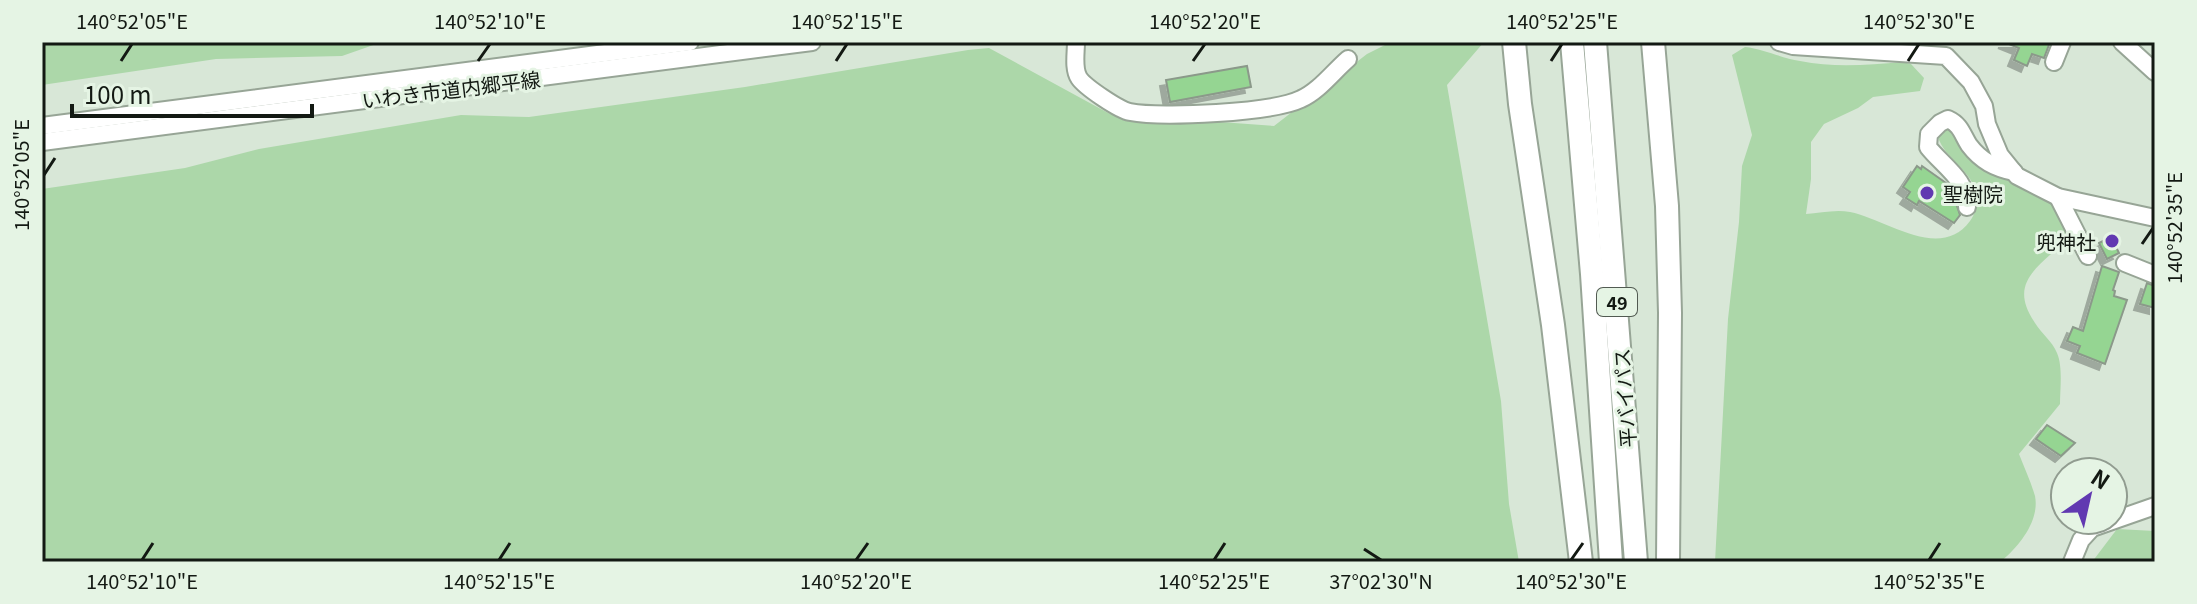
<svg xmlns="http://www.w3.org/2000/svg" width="2197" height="604" font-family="Georgia,'Noto Sans JP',serif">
<defs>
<filter id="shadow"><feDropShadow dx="-6" dy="6" stdDeviation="0" flood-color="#0004"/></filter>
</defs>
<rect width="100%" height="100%" fill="#d8e7d7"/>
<g fill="#acd7a9">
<path d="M42,42h340l-40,14 -126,3 -174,26z"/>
<path d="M1391,42h93l-37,43 54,316 8,103 10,58h-1477v-373l143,-21 74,-19 202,-34 68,2 216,-30 223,-37 21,-2 121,66 164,12 93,-72z"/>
<path d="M1745,47c19,2 36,11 55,14 34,7 68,4 102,1l9,2 13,14 -4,13 -47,6 -15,11 -34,16 -13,18v37l-5,35c14,-1 30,-5 44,-2 36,7 90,50 120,9 6,-8 9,-18 6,-29 -6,-23 -31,-33 -38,-55l4,-8 7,-1 62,50 36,22 13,12 6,11 -1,18c-26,26 -58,41 -30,82 7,11 17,18 22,30 6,14 3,36 3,51l-41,50c5,13 12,28 16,42 5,25 -17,52 -35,66h-285l13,-243 11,-97 3,-56 10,-31 -20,-80z"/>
<path d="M2117,529l38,2v31h-63z"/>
</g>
<g fill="#95d592" stroke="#8b998a" stroke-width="2" filter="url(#shadow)">
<path d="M2004,42h46l-6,16 -12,-4 -5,12 -13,-6 5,-12z"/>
<path d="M1247,66l4,21 -81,15 -4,-22z"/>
<path d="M1917,166l4,3 1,-3 24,17 -3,5 5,3 -3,4 11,8 4,12 -6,8 -35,-22 -2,4 -11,-7 4,-6 -7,-5z"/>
<path d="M2111,237l8,16 -12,6 -8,-16z"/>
<path d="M2102,266l17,6 -6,18 2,1 -1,5 13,4 -22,64 -28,-11 3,-7 -13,-5 6,-14 10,4z"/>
<path d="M2147,283l8,3v22l-15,-4z"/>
<path d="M2047,425l28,18 -14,13 -25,-17z"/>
</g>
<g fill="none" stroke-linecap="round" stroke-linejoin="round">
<defs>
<g id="minor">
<path d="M1076,42c0,11 -3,27 3,36 6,9 40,32 51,34 32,6 142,1 171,-13 18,-8 32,-27 47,-40"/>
<path d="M1779,42l14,4 153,10 25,26 13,24 3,18 13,31 17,21 41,21 97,21"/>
<path d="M2122,42l33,30"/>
<path d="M2054,62l8,-20"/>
<path d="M42,126l648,-84"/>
<path d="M42,142l770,-100"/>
<path d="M2058,197l30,59"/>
<path d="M1967,207c2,-26 -25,-42 -39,-60l1,-13 11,-11 8,-4c13,6 14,15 21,26 12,16 26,23 45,27"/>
<path d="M2125,263l30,12"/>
<path d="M2072,562l9,-22 11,-12 63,-22"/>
</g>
<g id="highway">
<path d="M1514,42l6,62 33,221 28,237"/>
<path d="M1572,42l20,232 19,288"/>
<path d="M1595,42l41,520"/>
<path d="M1653,42l14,164 3,107 -2,249"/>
</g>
</defs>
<use href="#minor" stroke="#97a596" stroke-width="20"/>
<use href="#highway" stroke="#97a596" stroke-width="26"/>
<use href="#minor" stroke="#fff" stroke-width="16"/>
<use href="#highway" stroke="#fff" stroke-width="22"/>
</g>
<path fill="none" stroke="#131913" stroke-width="3" d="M121,61l11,-17M478,61l12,-17M836,61l11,-17M1193,61l12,-17M1551,61l11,-17M1908,61l11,-17M44,175l11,-17M2142,244l11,-16M1364,549l17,11M142,560l11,-17M499,560l11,-17M856,560l12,-17M1214,560l11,-17M1571,560l12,-17M1929,560l11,-17"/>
<g fill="#6139b1" stroke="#e5f4e4" stroke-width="3">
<circle cx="1927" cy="193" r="8"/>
<circle cx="2112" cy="241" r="8"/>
</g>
<g text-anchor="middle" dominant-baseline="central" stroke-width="6" stroke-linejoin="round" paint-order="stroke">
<rect fill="#e5f4e4" stroke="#525b52" stroke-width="2" x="1597" y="288" width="40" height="28" rx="6"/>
<g font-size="18" font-weight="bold" fill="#131913">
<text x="1617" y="302">49</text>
</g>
<g font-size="20" fill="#131913" stroke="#e5f4e4">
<text transform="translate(451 89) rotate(-7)">いわき市道内郷平線</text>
<text transform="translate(1624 398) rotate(-94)">平バイパス</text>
</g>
<g font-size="20" fill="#131913" stroke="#e5f4e4" text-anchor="start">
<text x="1943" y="193">聖樹院</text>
<text x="2096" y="241" text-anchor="end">兜神社</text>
</g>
</g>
<rect width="2197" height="604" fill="none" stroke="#e5f4e4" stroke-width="88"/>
<g transform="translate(2089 496) rotate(34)"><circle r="38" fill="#e5f4e4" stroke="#919c90" stroke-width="2"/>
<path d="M0-6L14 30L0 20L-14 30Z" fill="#6139b1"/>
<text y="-12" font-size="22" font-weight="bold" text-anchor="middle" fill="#131913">N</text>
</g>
<path d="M72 104v12h240v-12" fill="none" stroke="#131913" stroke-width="4"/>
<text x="84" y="104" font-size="24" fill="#131913" stroke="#e5f4e4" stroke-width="6" paint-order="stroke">100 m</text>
<rect x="44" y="44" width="2109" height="516" fill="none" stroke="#131913" stroke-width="3"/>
<g font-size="20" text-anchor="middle" fill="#131913">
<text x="132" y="29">140°52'05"E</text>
<text x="490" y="29">140°52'10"E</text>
<text x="847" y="29">140°52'15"E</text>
<text x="1205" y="29">140°52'20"E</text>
<text x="1562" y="29">140°52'25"E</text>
<text x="1919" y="29">140°52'30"E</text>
<text transform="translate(22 175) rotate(-90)" y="7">140°52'05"E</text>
<text transform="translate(2175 228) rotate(-90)" y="7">140°52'35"E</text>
<text x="142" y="589">140°52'10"E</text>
<text x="499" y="589">140°52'15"E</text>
<text x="856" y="589">140°52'20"E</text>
<text x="1214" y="589">140°52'25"E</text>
<text x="1381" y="589">37°02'30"N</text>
<text x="1571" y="589">140°52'30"E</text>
<text x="1929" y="589">140°52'35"E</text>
</g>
</svg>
